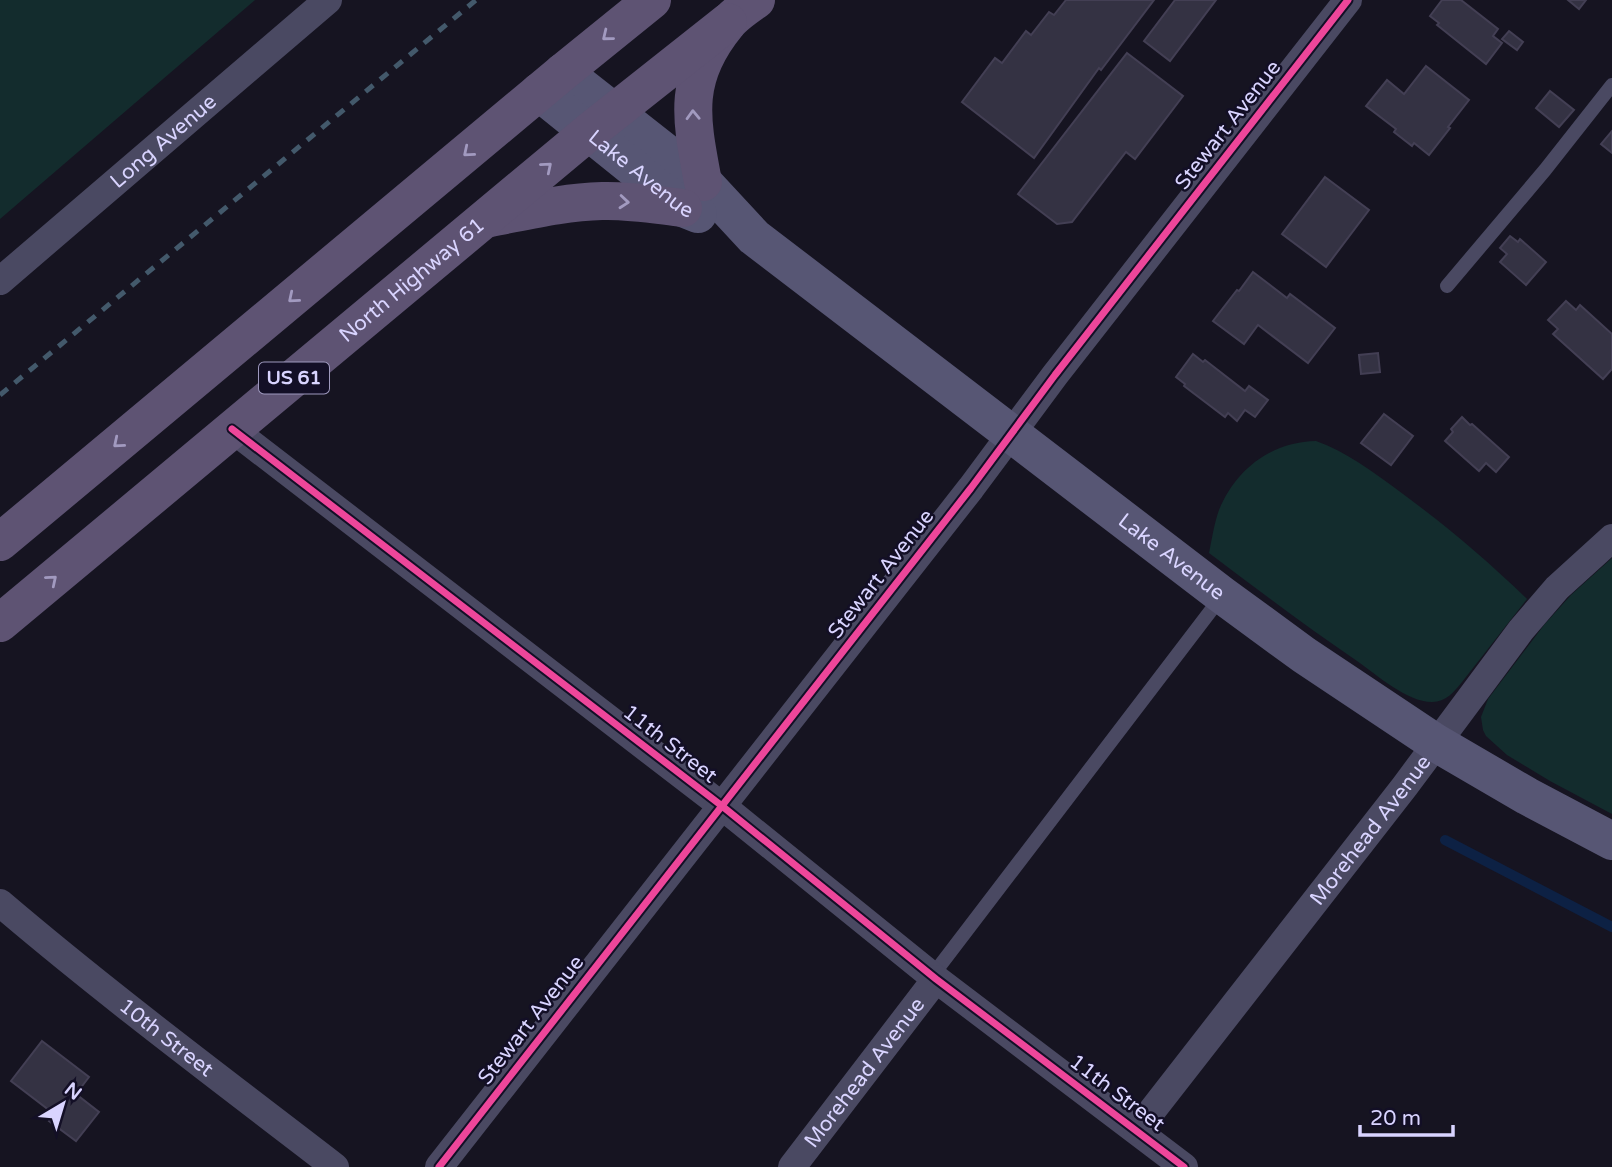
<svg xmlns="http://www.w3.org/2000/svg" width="1612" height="1167" font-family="'Varela Round',sans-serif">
<rect width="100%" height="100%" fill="#161421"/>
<g fill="#132c2d">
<path d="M0,0h255l-255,219z"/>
<path d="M1316,441c31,11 57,31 83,50 45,33 88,69 128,108l-65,83c-8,10 -16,20 -30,20 -25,0 -55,-27 -75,-41 -50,-34 -99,-71 -148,-108 3,-14 5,-29 10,-43 17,-41 52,-68 97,-69z"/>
<path d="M1612,558v256l-62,-33 -43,-26 -21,-19 -3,-6 -2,-13 7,-18 56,-74 27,-30z"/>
</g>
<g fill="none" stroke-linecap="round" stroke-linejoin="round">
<path stroke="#0d2144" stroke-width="10" d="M1445,840l167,87"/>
</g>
<g fill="#343243" stroke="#433f54" stroke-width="2">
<path d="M1066,0h88l-53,70 -2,-2 -65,90 -72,-56 33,-44 7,5 24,-32 5,4 18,-23 5,3z"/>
<path d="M1175,0h41l-46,61 -26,-20z"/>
<path d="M1442,0h19l37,29 -5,7 9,7 -16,21 -49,-39 2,-2 -9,-7z"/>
<path d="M1568,0h18l-7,9z"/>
<path d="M1509,31l14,11 -6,8 -15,-11z"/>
<path d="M1127,53l56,43 -48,63 -9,-7 -54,70 -15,2 -39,-30z"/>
<path d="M1426,66l43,34 -21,27 2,1 -21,27 -15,-12 -2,3 -18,-14 2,-3 -30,-23 21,-26 17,14z"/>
<path d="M1550,91l24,19 -15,17 -23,-19z"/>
<path d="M1612,131v22l-11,-9z"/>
<path d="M1325,177l44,33 -43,57 -44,-33z"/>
<path d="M1510,236l8,6 2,-3 26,23 -20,23 -26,-23 7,-8 -7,-6z"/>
<path d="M1253,272l34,26 3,-4 45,34 -27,35 -50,-38 -14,19 -31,-23 24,-31 2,1z"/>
<path d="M1566,301l10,9 4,-5 32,29v35l-9,10 -50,-45 5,-5 -10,-9z"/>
<path d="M1378,353l2,19 -19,2 -2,-19z"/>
<path d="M1193,354l10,8 2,-2 40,31 4,-5 19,14 -13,17 -10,-7 -8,11 -9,-8 -3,4 -41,-31 1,-2 -9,-7z"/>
<path d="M1384,414l29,22 -22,29 -30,-22z"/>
<path d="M1462,417l8,8 2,-1 37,33 -13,15 -10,-9 -7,8 -34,-30 8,-9 -2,-3z"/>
<path d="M42,1041l47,36 -13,17 23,18 -23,29 -27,-20 5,-7 -43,-33z"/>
</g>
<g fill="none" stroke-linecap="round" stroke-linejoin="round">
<g stroke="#4a4962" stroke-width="14">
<path d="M1447,286l98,-116 67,-85"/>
<path d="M932,976l290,-380"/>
</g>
<g stroke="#4a4962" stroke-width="28">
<path id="s1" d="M0,281l328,-281"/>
<path d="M232,429l490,377 214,173 248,188"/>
<path id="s2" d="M0,903c108,92 222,177 335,264"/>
<path id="s3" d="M1137,1130l268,-344 116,-156 36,-42 55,-50"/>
<path d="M439,1167l532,-679 84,-113 293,-375"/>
<path id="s4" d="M792,1167l144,-188"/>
</g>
<g stroke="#575674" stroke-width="38">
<path id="s5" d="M563,72l140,110 51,55 468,358 82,60 132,88 91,53 85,45"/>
<path id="s6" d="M539,92l144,116 15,6"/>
</g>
<g stroke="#5e5373" stroke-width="38">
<path d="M703,182c-12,-64 -21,-103 24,-158 7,-9 19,-17 29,-24"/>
<path d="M490,218c37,-7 74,-16 112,-17 27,-1 55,4 81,7"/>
<path d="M0,542l563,-470 89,-72"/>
<path id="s7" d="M0,623l589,-491 139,-110"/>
</g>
<path stroke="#43596b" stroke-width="5" stroke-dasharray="10 9" stroke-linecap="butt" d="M0,395l476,-395"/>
<defs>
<g id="cycleway">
<path d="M232,429l490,377 214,173 248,188"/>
<path d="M439,1167l532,-679 84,-113 293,-375"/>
</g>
</defs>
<use href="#cycleway" stroke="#130f26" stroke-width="11"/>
<use href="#cycleway" stroke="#ed469a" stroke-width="7"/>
</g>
<defs><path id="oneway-chevron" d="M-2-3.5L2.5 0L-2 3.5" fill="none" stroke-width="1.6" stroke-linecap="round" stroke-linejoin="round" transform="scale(1.75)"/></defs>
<g stroke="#a29ac0">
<use href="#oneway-chevron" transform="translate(607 36) rotate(141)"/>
<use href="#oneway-chevron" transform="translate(693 115) rotate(-92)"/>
<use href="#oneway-chevron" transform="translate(468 152) rotate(140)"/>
<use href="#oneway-chevron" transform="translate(547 167) rotate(-40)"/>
<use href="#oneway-chevron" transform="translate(624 202) rotate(5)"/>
<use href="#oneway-chevron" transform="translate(293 298) rotate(140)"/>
<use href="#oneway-chevron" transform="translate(118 443) rotate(140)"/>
<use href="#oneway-chevron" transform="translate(52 580) rotate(-40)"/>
</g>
<g text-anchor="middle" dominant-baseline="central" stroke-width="5" stroke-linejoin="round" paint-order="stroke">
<rect fill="#130f26" stroke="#9e99be" stroke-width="2" x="259" y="362.5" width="70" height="31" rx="5"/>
<g font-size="19" font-weight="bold" fill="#d9d4ff">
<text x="294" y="378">US 61</text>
</g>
<g font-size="21" fill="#d9d4ff" stroke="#130f26">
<text transform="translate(1228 125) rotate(-52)">Stewart Avenue</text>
<text stroke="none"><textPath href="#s1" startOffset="215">Long Avenue</textPath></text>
<text stroke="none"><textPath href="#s6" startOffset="131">Lake Avenue</textPath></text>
<text stroke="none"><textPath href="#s7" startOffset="536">North Highway 61</textPath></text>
<text stroke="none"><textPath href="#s5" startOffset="779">Lake Avenue</textPath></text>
<text transform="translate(881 574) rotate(-52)">Stewart Avenue</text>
<text transform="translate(670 744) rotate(38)">11th Street</text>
<text stroke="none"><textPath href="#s3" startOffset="380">Morehead Avenue</textPath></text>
<text transform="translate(531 1020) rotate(-52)">Stewart Avenue</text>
<text stroke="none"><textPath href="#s2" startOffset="214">10th Street</textPath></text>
<text stroke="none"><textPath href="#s4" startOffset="119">Morehead Avenue</textPath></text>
<text transform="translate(1117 1093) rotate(37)">11th Street</text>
</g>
</g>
<g transform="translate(63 1104) rotate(38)" stroke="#130f26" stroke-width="5" paint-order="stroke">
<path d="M0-5L12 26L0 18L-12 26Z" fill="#d9d4ff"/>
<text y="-10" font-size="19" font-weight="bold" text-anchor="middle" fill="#d9d4ff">N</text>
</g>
<path d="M1360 1125v10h93v-10" fill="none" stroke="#d9d4ff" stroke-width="3.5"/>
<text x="1370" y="1125" font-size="21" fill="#d9d4ff" stroke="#130f26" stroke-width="5" paint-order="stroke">20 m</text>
</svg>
